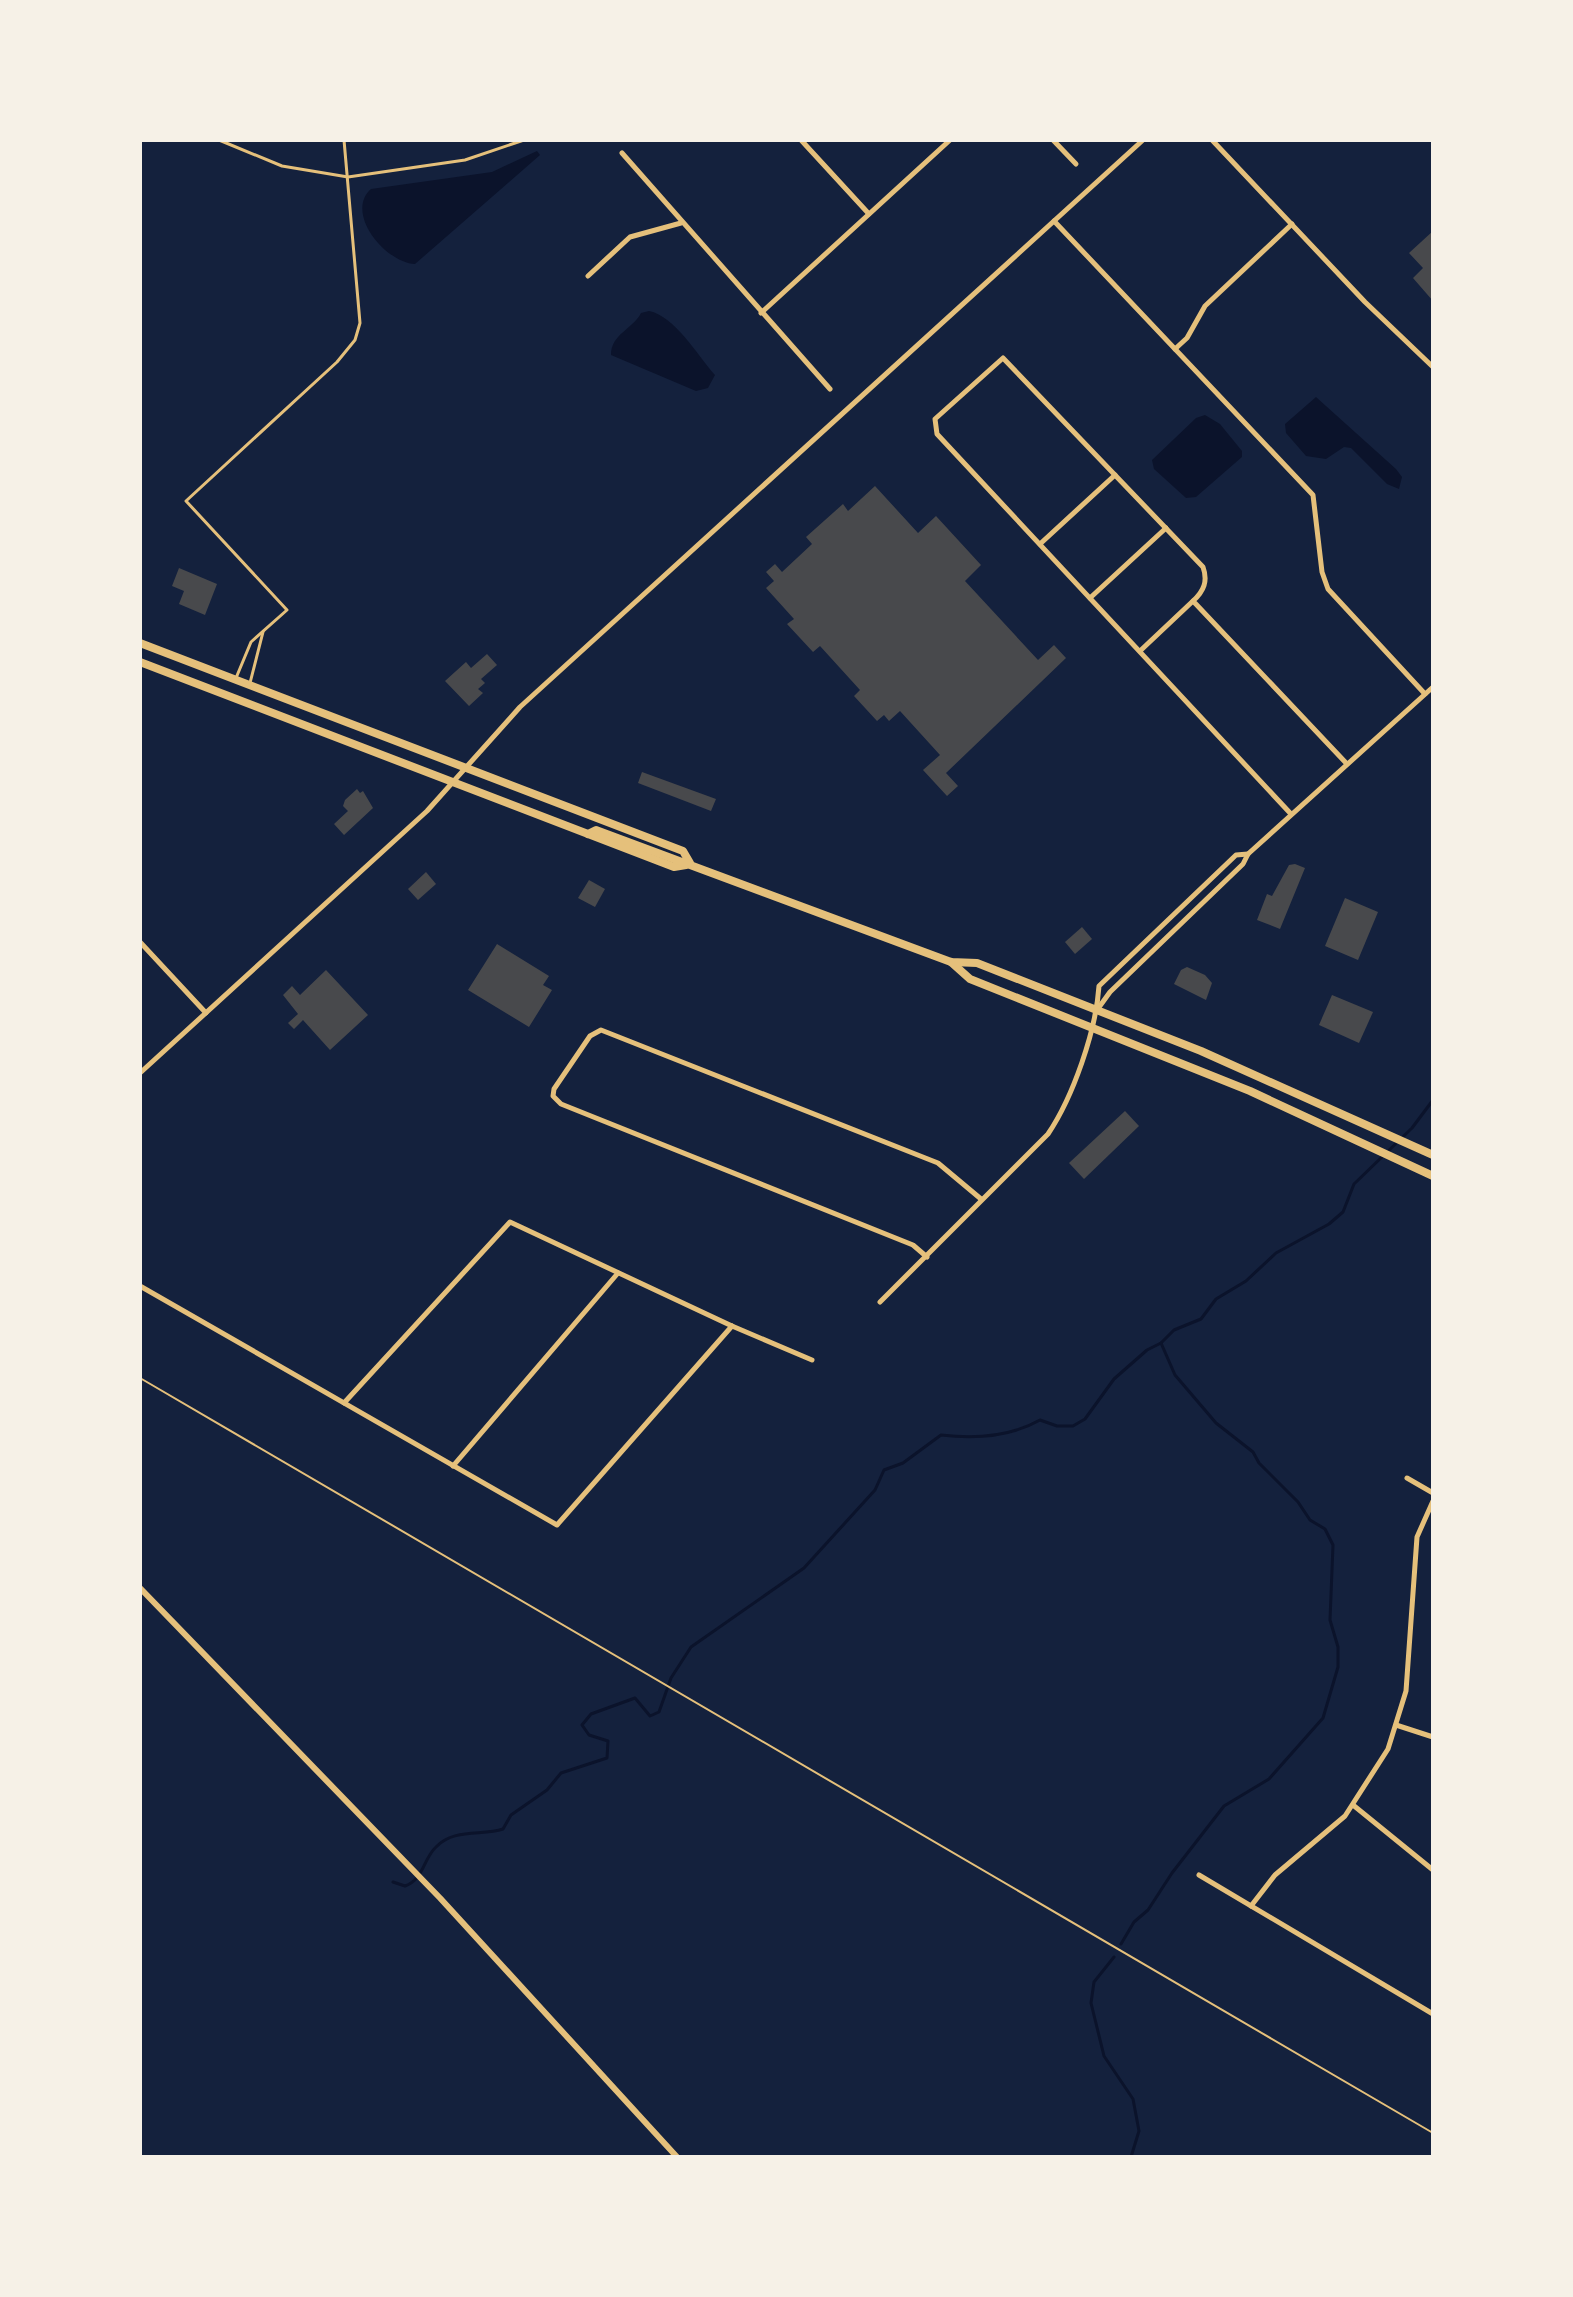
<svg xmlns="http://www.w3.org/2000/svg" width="1573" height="2297" font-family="Figtree,sans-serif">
<rect width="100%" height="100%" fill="#14213d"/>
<g fill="#0b132b">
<path d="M537,151l3,4 -125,109c-29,-1 -71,-51 -44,-75l121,-17z"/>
<path d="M649,311c26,5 49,45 66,64l-7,13 -12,3 -85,-36c0,-21 22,-26 30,-42z"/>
<path d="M1316,397l80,72 6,8 -3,12 -12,-5 -36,-36 -7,-1 -18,12 -20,-3 -20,-23 -1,-9z"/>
<path d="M1205,415l15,9 22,27v6l-46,40 -10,1 -32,-29 -2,-9 44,-42z"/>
</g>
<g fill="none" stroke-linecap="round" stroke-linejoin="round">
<g stroke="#0b132b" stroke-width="3">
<path d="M393,1882l12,4c19,-7 18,-27 31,-39 18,-19 46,-11 67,-18l8,-14 36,-25 14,-17 46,-15 1,-17 -19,-6 -7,-10 9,-11 44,-16 15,18 9,-4 12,-34 20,-31 113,-79 71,-78 9,-20 19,-7 38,-28c33,4 69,2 99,-15l17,6h16l12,-7 29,-40 33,-29 14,-7 13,-13 27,-11 15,-20 30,-18 30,-28 53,-29 14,-12 11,-28 58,-56 21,-28"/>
<path d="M1121,1944l13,-22 14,-12 24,-37 52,-67 45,-27 54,-61 15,-51v-20l-8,-27 3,-75 -8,-16 -15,-9 -12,-18 -39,-39 -6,-11 -37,-29 -41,-48 -14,-32"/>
<path d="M1114,1957l-20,25 -3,21 13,53 29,43 6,32 -8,26"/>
</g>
</g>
<g fill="#48494c">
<path d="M1433,231v70l-20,-23 10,-10 -14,-15z"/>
<path d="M875,486l43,47 18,-17 45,49 -16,16 73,79 16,-15 12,13 -120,115 12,13 -11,10 -24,-26 17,-15 -40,-44 -11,10 -5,-6 -7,6 -23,-25 6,-6 -40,-44 -7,6 -26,-28 7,-5 -28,-31 8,-7 -8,-9 9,-8 7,8 30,-28 -6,-7 37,-33 5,7z"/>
<path d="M179,568l38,16 -12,31 -26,-11 5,-13 -12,-5z"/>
<path d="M487,654l10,11 -16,14 4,4 -7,6 5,4 -14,13 -24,-25 21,-19 5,6z"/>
<path d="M642,772l74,27 -5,12 -73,-28z"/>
<path d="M357,789l3,4 3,-2 10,17 -29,27 -10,-11 14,-13 -5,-5 2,-6z"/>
<path d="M1295,864l10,4 -25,61 -23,-9 10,-26 5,2 17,-31z"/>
<path d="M426,872l10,12 -18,16 -10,-11z"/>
<path d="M589,880l16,9 -10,18 -17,-9z"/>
<path d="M1345,898l33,14 -20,48 -33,-14z"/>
<path d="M1082,927l10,12 -17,15 -10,-12z"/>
<path d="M497,944l52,32 -6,9 9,5 -23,37 -61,-37z"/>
<path d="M1187,967l18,8 7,8 -6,17 -32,-16 7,-14z"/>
<path d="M326,970l42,45 -38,35 -27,-30 -9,9 -6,-6 10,-9 -15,-19 9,-9 8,9z"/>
<path d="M1332,995l41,17 -14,31 -40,-18z"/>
<path d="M1125,1111l14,15 -55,53 -15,-16z"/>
</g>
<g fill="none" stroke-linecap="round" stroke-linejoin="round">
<path stroke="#e5c07b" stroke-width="2" d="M140,1378l1293,755"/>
<g stroke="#e5c07b" stroke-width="3">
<path d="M219,140l63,26 66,11 117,-17 59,-20"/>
<path d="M236,678l15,-36 36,-32 -101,-109 151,-139 18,-22 5,-17 -16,-183"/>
<path d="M250,683l13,-51"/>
</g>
<g stroke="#e5c07b" stroke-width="5">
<path d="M801,140l68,74"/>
<path d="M1053,140l23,24"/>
<path d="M1212,140l153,162 68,65"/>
<path d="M622,153l208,236"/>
<path d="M1054,221l259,274 9,77 6,17 97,105"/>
<path d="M588,276l42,-39 51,-14"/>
<path d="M761,313l189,-173"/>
<path d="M1175,349l12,-11 18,-32 87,-82"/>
<path d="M1040,544l75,-69"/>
<path d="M1090,598l76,-70"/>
<path d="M1140,651l53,-50"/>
<path d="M1291,814l-354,-380 -2,-15 68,-61 200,209c5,14 1,24 -10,34l154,163"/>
<path d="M140,942l66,71"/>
<path d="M1097,1010l13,-18 133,-128 5,-10 185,-167"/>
<path d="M140,1073l287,-262 93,-104 623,-567"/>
<path d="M927,1257l-14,-12 -352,-141 -8,-8 1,-7 36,-53 11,-6 337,133 43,36"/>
<path d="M140,1286l417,239 175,-199"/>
<path d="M880,1302l168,-168c25,-37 48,-103 51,-148l137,-131 12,-1"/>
<path d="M344,1403l166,-181 222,104 80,34"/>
<path d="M453,1466l165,-193"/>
<path d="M1407,1478l26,15"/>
<path d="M1396,1725l37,12"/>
<path d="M1353,1805l80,65"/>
<path d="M1199,1875l234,139"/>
<path d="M1251,1906l24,-31 70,-59 43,-67 18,-58 11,-154 16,-36"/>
</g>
<path stroke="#e5c07b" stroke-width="6" d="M140,1588l300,310 237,259"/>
<g stroke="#e5c07b" stroke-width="8">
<path d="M140,643l543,208 7,12"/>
<path d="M140,662l534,205 12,-2"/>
<path d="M588,834l8,-4 355,132 26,1 224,88 232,104"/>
<path d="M951,962l19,17 280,112 183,85"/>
</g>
</g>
<rect width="1573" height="2297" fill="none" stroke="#f6f1e7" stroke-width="284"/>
</svg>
